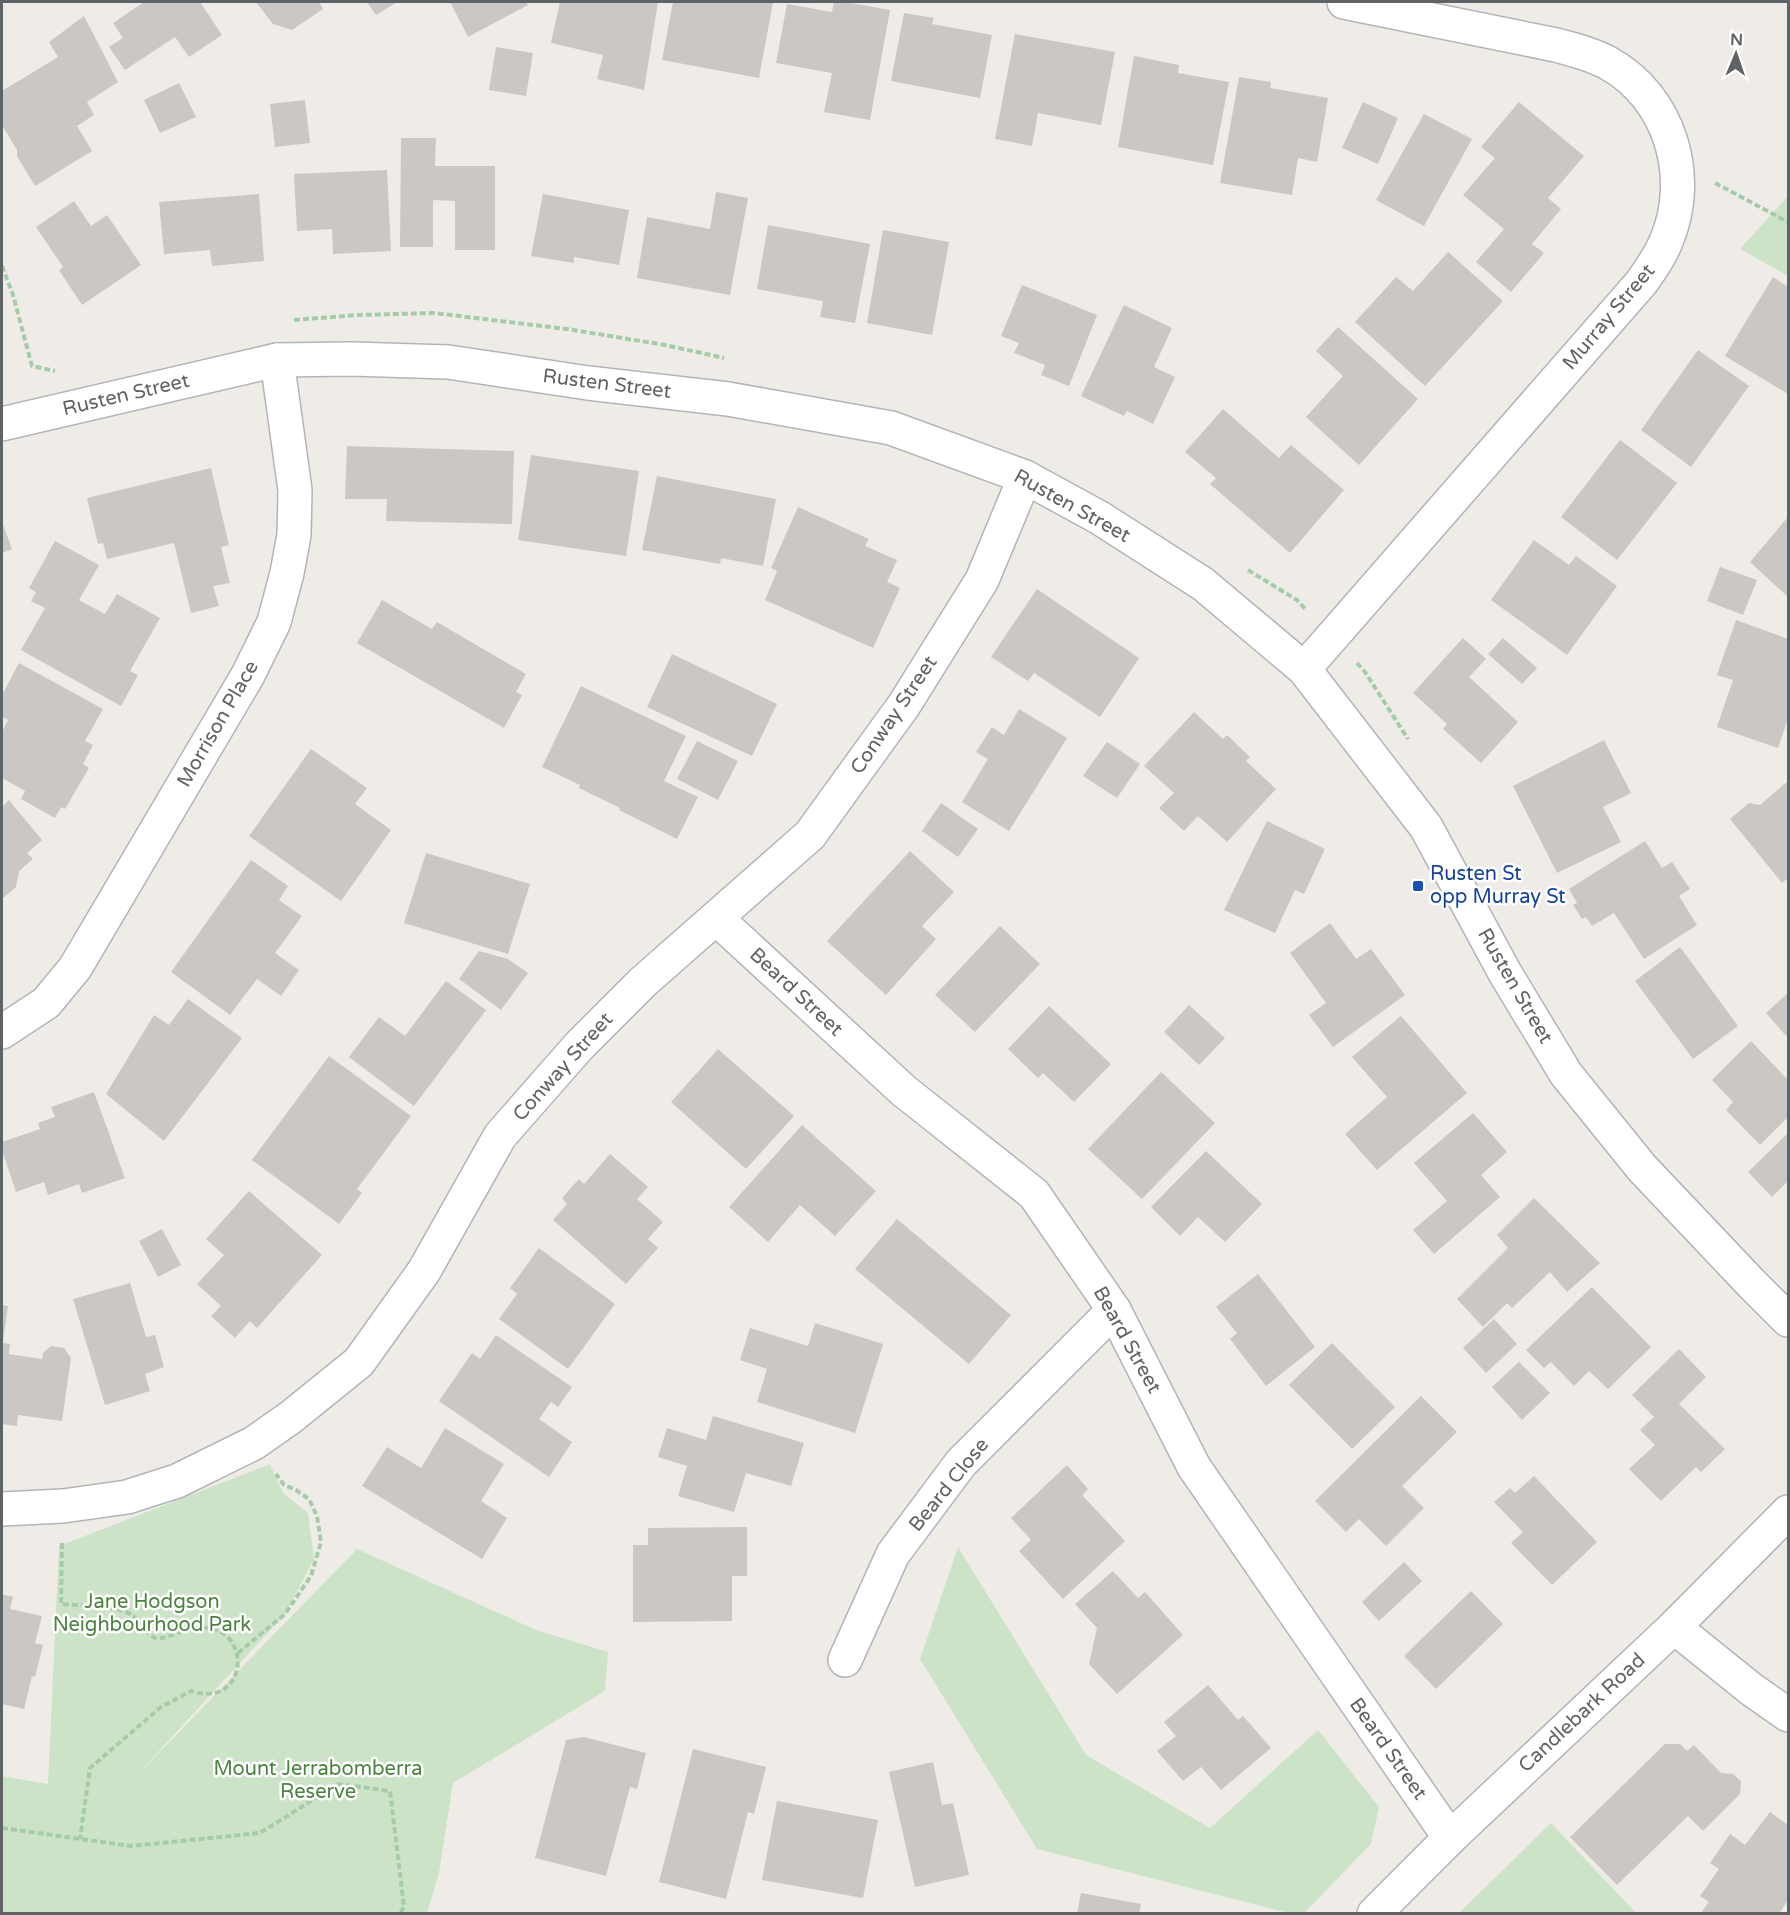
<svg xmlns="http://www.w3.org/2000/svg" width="1790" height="1915" font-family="'Varela Round',sans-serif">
<rect width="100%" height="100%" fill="#efece8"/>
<g fill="#cde3c7">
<path d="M1788,196v80l-48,-27z"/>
<path d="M270,1464l13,29 25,20 6,46 -29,55 -149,162 221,-227 179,81 72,22 -3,39 -152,92 -14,90 -12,40h-425v-137l46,8 11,-238z"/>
<path d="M958,1547l128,208 124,73 108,-98 61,77 -8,37 -68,70 -14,-1 -252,-64 -117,-190z"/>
<path d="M1551,1823l85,90h-177z"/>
</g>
<g fill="#cbc7c4">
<path d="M144,2h56l22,33 -33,22 -14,-20 -50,33 -16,-23 14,-9 -10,-15z"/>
<path d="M256,2h63l4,7 -31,21 -19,-6z"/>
<path d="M367,2h30l-21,13z"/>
<path d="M450,2h76l2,3 -60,32z"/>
<path d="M560,2h98l-14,88 -47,-11 6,-24 -52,-12z"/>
<path d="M673,2h100l-14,76 -97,-18z"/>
<path d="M834,2h11l45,8 -20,110 -46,-8 8,-39 -56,-10 11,-59 45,8z"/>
<path d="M904,13l30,5 -2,6 60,11 -12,63 -89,-17z"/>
<path d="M84,16l34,66 -31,20 7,13 -17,11 15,25 -57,35 -18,-30v-6l-15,-25v-34l56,-34 -9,-15z"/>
<path d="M1015,34l100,18 -14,73 -63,-12 -6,33 -37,-7z"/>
<path d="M496,47l37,6 -7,43 -37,-6z"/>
<path d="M1134,56l45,9 -1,8 51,9 -16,83 -95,-18z"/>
<path d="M1239,77l32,5 -1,6 58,10 -11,64 -19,-4 -6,37 -72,-12z"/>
<path d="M179,83l17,34 -36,16 -16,-33z"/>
<path d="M305,100l5,43 -35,4 -5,-43z"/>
<path d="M1363,102l35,16 -20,46 -36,-16z"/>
<path d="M1519,102l65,54 -36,42 13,11 -29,35 12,9 -33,39 -35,-30 28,-33 -41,-34 32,-37 -14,-11z"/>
<path d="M1424,114l48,25 -48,87 -48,-26z"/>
<path d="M401,138h35l-1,28h60v84h-40v-49l-22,-1v47h-33z"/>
<path d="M387,170l4,81 -58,3 -1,-25 -35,2 -3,-57z"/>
<path d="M716,192l32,6 -18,97 -93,-17 10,-61 63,12z"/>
<path d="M259,194l5,67 -52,5 -2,-16 -46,4 -5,-52z"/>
<path d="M543,194l86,16 -10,55 -45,-8v6l-43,-7z"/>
<path d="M74,201l17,25 16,-11 34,50 -59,40 -23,-35 4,-3 -27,-40z"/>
<path d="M768,225l102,19 -15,79 -35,-6 3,-16 -66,-12z"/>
<path d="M883,230l66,12 -17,93 -65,-12z"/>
<path d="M1448,252l55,49 -78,85 -70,-64 41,-45 17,14z"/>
<path d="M1773,277l15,10v107l-63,-38z"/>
<path d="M1022,285l75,30 -28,71 -28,-11 4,-10 -31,-12 5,-10 -18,-7z"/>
<path d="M1124,305l48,23 -18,39 21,10 -22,47 -26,-13 -3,5 -43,-20z"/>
<path d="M1338,327l80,72 -59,66 -53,-48 37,-41 -27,-25z"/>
<path d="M1698,350l51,36 -58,81 -50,-37z"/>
<path d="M1223,409l56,49 12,-13 53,45 -54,63 -80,-69 6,-6 -31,-26z"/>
<path d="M1620,440l57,43 -60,77 -56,-43z"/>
<path d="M347,446l167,5 -2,73 -126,-3 1,-22h-42z"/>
<path d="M531,455l108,16 -13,85 -108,-16z"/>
<path d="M211,468l18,77 -8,2 9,36 -17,3 6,20 -28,7 -17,-70 -67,16 -4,-16 -5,1 -11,-46z"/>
<path d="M657,476l119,23 -13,67 -42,-8 -1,6 -78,-14z"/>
<path d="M798,507l71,32 -4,7 32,14 -10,22 13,6 -27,60 -108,-48 12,-29 -6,-3z"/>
<path d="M1788,517v80l-38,-35z"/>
<path d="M2,522l10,27 -10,4z"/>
<path d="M1534,540l35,25 7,-9 41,30 -50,69 -76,-55z"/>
<path d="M55,541l44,24 -20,35 26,14 12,-20 43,24 -30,53 8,4 -17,31 -100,-56 24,-42 -14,-7 5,-9 -7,-4z"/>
<path d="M1720,567l37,13 -14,35 -36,-14z"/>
<path d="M1037,589l102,69 -39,59 -66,-44 -6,8 -37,-24z"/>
<path d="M382,600l50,29 5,-7 89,52 -10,18 6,3 -18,33 -147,-85z"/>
<path d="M1736,620l52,19v80l-10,29 -61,-21 16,-47 -16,-5z"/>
<path d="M1463,638l23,21 -17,18 49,45 -37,41 -38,-34 4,-5 -34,-31z"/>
<path d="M1503,638l34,30 -15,16 -34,-30z"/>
<path d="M672,654l105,50 -25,52 -105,-49z"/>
<path d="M19,663l84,46 -18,32 8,4 -10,19 6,4 -24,41 -4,-2 -6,11 -34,-19 4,-8 -23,-13v-46l6,-12 -6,-3v-22z"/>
<path d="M581,686l105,50 -22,45 34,16 -21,42 -58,-29 1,-2 -41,-20 1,-3 -38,-18z"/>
<path d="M1019,709l48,29 -58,93 -47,-29 26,-43 -12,-7 16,-25 12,8z"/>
<path d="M1194,712l29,27 4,-4 23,22 -4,4 30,28 -49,53 -29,-26 -14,15 -25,-23 15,-15 -30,-27z"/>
<path d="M1604,740l27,53 -28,14 18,35 -64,31 -44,-87z"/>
<path d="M697,741l41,20 -20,39 -41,-21z"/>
<path d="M1107,742l33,22 -23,34 -34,-22z"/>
<path d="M311,749l56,39 -12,16 36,26 -50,71 -92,-65z"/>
<path d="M1788,781v97l-6,5 -52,-64 19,-16 11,2z"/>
<path d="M9,800l33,40 -15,13 6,6 -14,12 -3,16 -14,12v-92z"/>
<path d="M941,803l37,26 -20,28 -36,-26z"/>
<path d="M1267,821l58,28 -21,45 -9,-4 -20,43 -51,-23z"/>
<path d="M1645,841l17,27 10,-6 18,27 -11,7 18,29 -53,34 -30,-46 -22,13 -6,-9 -4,2 -9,-14 4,-2 -8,-14z"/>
<path d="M910,851l44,41 -32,34 14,13 -50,56 -59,-54z"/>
<path d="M426,853l104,31 -22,70 -104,-31z"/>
<path d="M251,860l37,26 -9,14 23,16 -27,37 24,17 -18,26 -24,-17 -27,36 -59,-43z"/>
<path d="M1330,923l26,36 15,-10 34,46 -72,52 -24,-32 17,-12 -36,-50z"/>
<path d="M1000,926l40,38 -65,68 -40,-37z"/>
<path d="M1680,947l58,79 -45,33 -58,-78z"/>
<path d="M479,951l29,8 20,14 -27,37 -42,-31z"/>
<path d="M446,981l40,29 -72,96 -65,-49 30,-40 26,19z"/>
<path d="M1788,993v45l-22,-25z"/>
<path d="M188,999l54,39 -78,103 -58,-47 48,-79 15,10z"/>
<path d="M1189,1005l36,33 -26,27 -35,-33z"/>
<path d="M1049,1006l62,58 -37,38 -31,-29 -5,5 -30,-29z"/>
<path d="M1401,1016l66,77 -90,77 -32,-36 42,-37 -35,-40z"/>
<path d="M1751,1041l37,39v37l-28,28 -34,-35 7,-8 -21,-22z"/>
<path d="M718,1049l76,67 -48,53 -75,-67z"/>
<path d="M329,1056l82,60 -54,73 5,4 -23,31 -87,-64z"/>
<path d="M1161,1072l54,51 -73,76 -54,-50z"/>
<path d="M94,1092l31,86 -43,15 -3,-9 -31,11 -4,-13 -28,10 -14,-42v-8l38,-13 -2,-6 17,-6 -4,-10z"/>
<path d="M1473,1113l34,39 -26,23 19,22 -66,57 -21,-24 34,-29 -33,-38z"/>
<path d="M802,1125l74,66 -41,45 -35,-31 -32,37 -39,-35z"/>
<path d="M1788,1133v48l-16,16 -24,-25z"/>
<path d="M1206,1151l56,53 -37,38 -27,-25 -18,19 -29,-29z"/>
<path d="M610,1154l38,33 -11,12 26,23 -15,17 10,9 -32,36 -73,-64 14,-16 -5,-6 17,-19 5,5z"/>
<path d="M249,1191l73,64 -65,73 -7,-7 -15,17 -24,-22 10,-10 -24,-22 27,-29 -18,-16z"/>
<path d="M1534,1198l66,65 -33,29 -17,-20 -38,36 -5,-5 -24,24 -26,-28 51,-51 -11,-13z"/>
<path d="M897,1219l114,96 -42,49 -114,-95z"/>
<path d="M162,1229l19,36 -23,12 -19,-36z"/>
<path d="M539,1248l76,56 -47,65 -69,-50 18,-25 -7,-6z"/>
<path d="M1258,1274l57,73 -49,39 -36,-47 7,-6 -21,-26z"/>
<path d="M130,1283l16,54 9,-2 9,32 -19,7 5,17 -45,14 -32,-106z"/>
<path d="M1592,1287l59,60 -43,42 -19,-18 -15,15 -23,-24 -7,6 -18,-18z"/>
<path d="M2,1305l6,1 -5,36 -1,-1z"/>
<path d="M1494,1319l23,25 -31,29 -23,-25z"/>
<path d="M815,1323l68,21 -28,89 -98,-31 10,-33 -27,-9 10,-32 58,18z"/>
<path d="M496,1335l76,52 -14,20 -7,-5 -12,17 33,23 -23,35 -110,-76 33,-48 8,6z"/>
<path d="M2,1343l8,1 -1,10 33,5 1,-6 8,-7 13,2 7,10 -9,63 -44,-6 -1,11 -15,-2z"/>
<path d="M1332,1343l63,64 -43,42 -63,-64z"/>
<path d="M1679,1349l27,28 -27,27 46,45 -24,23 -5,-5 -35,34 -32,-32 26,-24 -15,-15 14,-13 -22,-22z"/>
<path d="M1519,1362l31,31 -28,27 -30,-33z"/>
<path d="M1421,1396l36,36 -55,54 22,22 -38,38 -27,-27 -13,13 -31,-31z"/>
<path d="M713,1416l91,27 -13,43 -45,-13 -12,39 -56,-16 9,-30 -29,-9 9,-29 39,12z"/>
<path d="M445,1428l59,36 -23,37 26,17 -25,41 -120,-73 25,-39 34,21z"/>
<path d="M1067,1465l21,24 -6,6 43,46 -62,58 -44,-48 12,-11 -20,-22z"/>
<path d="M1534,1476l63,66 -45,43 -41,-42 12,-11 -29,-30 16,-14 5,5z"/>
<path d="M747,1527v49h-15v45l-99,1v-77h15v-17z"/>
<path d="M1404,1562l18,19 -43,40 -17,-19z"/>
<path d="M1113,1571l25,27 7,-6 38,43 -66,59 -28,-30 8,-36 -22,-24z"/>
<path d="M1471,1591l32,33 -67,65 -32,-33z"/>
<path d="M2,1594l11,3 -3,12 32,7 -7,27 8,2 -8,32 -3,-1 -8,33 -22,-5z"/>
<path d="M1208,1685l30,35 5,-4 28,32 -50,42 -20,-23 -18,14 -26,-30 19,-15 -12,-14z"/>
<path d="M584,1737l62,16 -9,36 -7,-2 -24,89 -71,-18 31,-118z"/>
<path d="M1665,1744h15l7,7 7,-6 27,28 12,1 8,7 -1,13 -37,37 -15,-15 -71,69 -47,-48z"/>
<path d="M693,1749l73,18 -12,47 -6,-2 -22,87 -67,-17z"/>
<path d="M933,1762l9,43 11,-2 16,72 -54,12 -26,-115z"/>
<path d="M777,1801l101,19 -15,78 -101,-18z"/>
<path d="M1770,1812l18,13v75l-9,14h-79l9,-12 -9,-6 19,-27 -9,-6 20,-29 15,11z"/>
<path d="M1081,1893l60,11 -2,10h-62z"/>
</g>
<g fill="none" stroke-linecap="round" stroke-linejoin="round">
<defs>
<g id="minor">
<path d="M2,424l275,-64 75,-1 96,3 140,21 140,16 163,29 134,49 75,41 103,66 101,85 122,158 79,146 61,101 76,94 109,115 37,37"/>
<path d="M1304,669l337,-386c10,-14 20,-28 26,-44 26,-63 3,-142 -59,-176 -16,-9 -34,-13 -52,-18l-212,-43"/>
<path d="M716,918l188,173 130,103 80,116 80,157 256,371"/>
<path d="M2,1032l44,-29 29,-35 173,-293 26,-53 13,-49 7,-38 1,-45 -18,-130"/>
<path d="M2,1509l61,-3 64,-9 50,-16 77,-38 37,-26 68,-55 65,-91 76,-135 79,-90 64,-64 167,-147 94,-130 78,-125 43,-103"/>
<path d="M1674,1627l77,62 37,26"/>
<path d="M845,1660l48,-106 68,-91 153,-153"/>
<path d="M1374,1914l76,-76 224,-211 114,-115"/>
</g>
</defs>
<use href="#minor" stroke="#b2b5b8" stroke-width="36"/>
<g stroke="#a6cba8" stroke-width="4" stroke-dasharray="6 3" stroke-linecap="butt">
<path d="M1715,183l73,39"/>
<path d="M2,266l11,29 19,71 23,5"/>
<path d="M294,320l64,-5 76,-2 133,16 98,16 59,13"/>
<path d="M1248,570l49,30 9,10"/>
<path d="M1357,663l8,9 43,67"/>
<path d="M62,1543l-1,61c20,2 56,0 72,12 9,7 13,18 24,23 14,-2 26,-10 41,-11 55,-6 53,82 -7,63l-30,16 -71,61 -10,71"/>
<path d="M238,1653l47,-39 26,-38 10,-34 -4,-26 -8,-17 -13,-9 -12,-5 -8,-11"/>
<path d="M2,1828l129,18 129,-13 78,-49 52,7 14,116 -4,7"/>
</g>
<use href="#minor" stroke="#fff" stroke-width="33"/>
</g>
<rect fill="#1a4fb4" stroke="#fff" stroke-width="2" x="1412" y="880" width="12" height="12" rx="3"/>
<g text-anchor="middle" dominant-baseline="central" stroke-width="5" stroke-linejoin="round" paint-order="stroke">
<g font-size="20" fill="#5f6366" stroke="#fff">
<text transform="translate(1609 317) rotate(-50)">Murray Street</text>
<text transform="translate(607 384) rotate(7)">Rusten Street</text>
<text transform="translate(126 395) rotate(-13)">Rusten Street</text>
<text transform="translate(1072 506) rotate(29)">Rusten Street</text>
<text transform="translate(894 715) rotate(-56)">Conway Street</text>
<text transform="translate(218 724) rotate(-60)">Morrison Place</text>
<text transform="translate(1515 986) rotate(60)">Rusten Street</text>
<text transform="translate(796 992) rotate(43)">Beard Street</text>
<text transform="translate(563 1067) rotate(-48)">Conway Street</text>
<text transform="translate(1127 1340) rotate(61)">Beard Street</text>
<text transform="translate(949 1485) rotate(-51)">Beard Close</text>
<text transform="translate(1582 1713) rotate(-43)">Candlebark Road</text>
<text transform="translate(1388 1749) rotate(55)">Beard Street</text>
</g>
<g font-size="20" fill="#164399" stroke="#fff" text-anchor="start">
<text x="1430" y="874">Rusten St<tspan x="1430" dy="23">opp Murray St</tspan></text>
</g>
<g font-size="20" fill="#4c8341" stroke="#fff">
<text x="152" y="1602">Jane Hodgson<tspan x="152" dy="23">Neighbourhood Park</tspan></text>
<text x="318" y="1769">Mount Jerrabomberra<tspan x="318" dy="23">Reserve</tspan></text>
</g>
</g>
<rect width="1790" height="1915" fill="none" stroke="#5f6366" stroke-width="6"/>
<g transform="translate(1736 54) rotate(2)" stroke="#ffffff" stroke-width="4.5" paint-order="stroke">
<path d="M0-4.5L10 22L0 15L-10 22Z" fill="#5f6366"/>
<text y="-9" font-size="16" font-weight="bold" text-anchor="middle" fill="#5f6366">N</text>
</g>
</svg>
